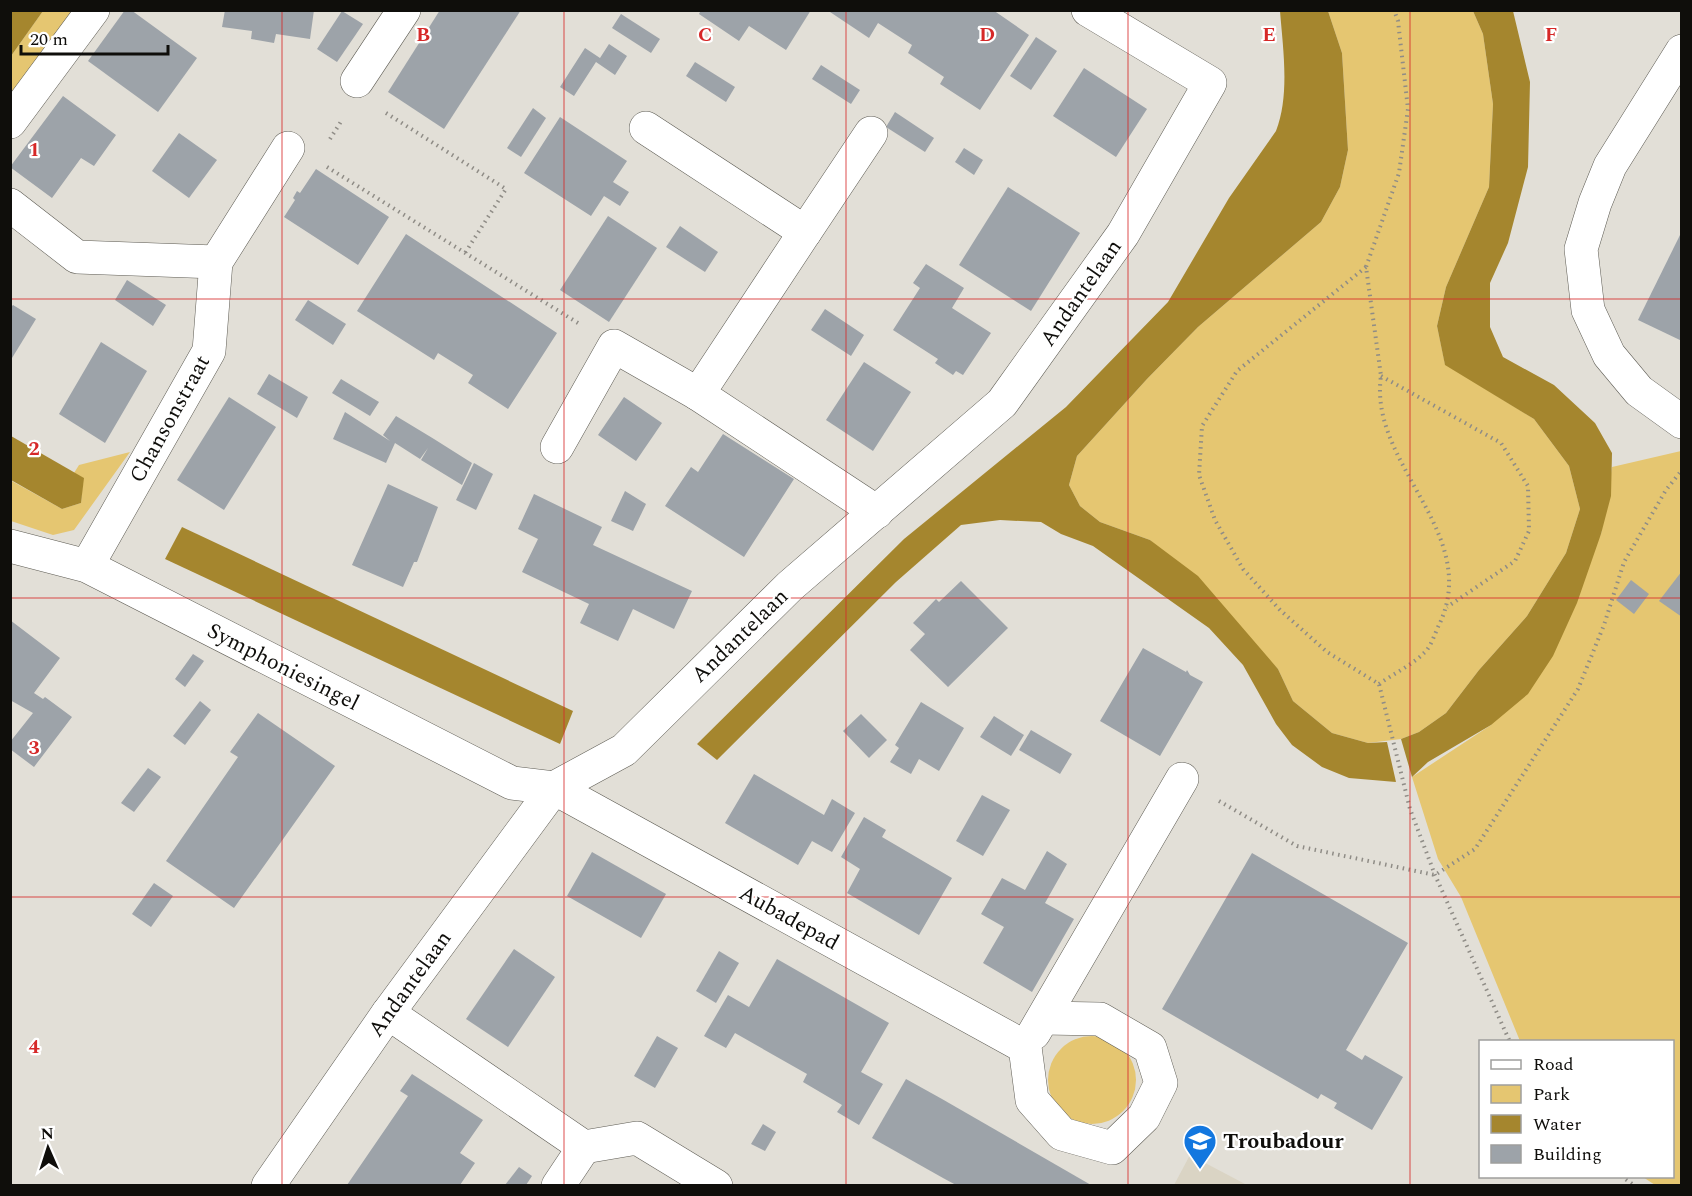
<svg xmlns="http://www.w3.org/2000/svg" width="1692" height="1196" font-family="Spectral,serif">
<rect width="100%" height="100%" fill="#e2dfd7"/>
<path fill="#dad4c4" d="M1190,1155l57,30h-73z"/>
<g fill="#e5c671">
<path d="M43,11h36l-68,93v-48z"/>
<path d="M1328,11h145l10,23 10,70 -4,83 -43,100 -9,39 8,38 89,55 35,47 11,43 -14,44 -39,63 -48,54 -33,43 -27,19 -18,7 -33,4 -36,-10 -39,-32 -15,-32 -128,-129 -50,-18 -20,-16 -11,-21 8,-29 70,-77 51,-52 123,-105 19,-35 8,-37 -6,-97z"/>
<path d="M1681,451v734h-26l-12,-8 29,-1v-134l-152,-1 -59,-144 -23,-38 -26,-82 79,-52 110,-191 11,-67z"/>
<path d="M130,452l-56,78 -21,5 -42,-14 -1,-41 52,29 19,-6 2,-25 -9,-5 5,-8z"/>
<circle cx="1092" cy="1080" r="44"/>
</g>
<g fill="#a5862e">
<path d="M11,10l32,1 -32,45 -1,-45z"/>
<path d="M1280,11h48l14,42 6,97 -8,37 -19,35 -123,105 -51,52 -70,77 -8,29 11,21 20,16 50,18 48,36 80,93 15,32 39,32 36,10 19,-1 9,40 -47,-4 -27,-11 -30,-22 -16,-21 -33,-59 -34,-37 -116,-82 -32,-12 -20,-12 -41,-2 -39,5 -65,57 -179,178 -20,-16 207,-205 162,-132 102,-105 61,-104 47,-67c14,-36 7,-82 4,-120z"/>
<path d="M1473,11h40l17,71 -2,85 -20,76 -18,40v44l13,30 51,28 41,38 17,30 -1,43 -10,38 -24,69 -24,53 -25,38 -37,31 -63,37 -16,15 -11,-38 18,-7 27,-19 33,-43 48,-54 39,-63 14,-44 -11,-43 -35,-47 -89,-54 -8,-39 9,-39 43,-100 4,-83 -10,-70z"/>
<path d="M11,436l73,42 -3,25 -19,6 -51,-29z"/>
<path d="M182,527l391,184 -13,33 -395,-185z"/>
</g>
<g fill="#9da3a9">
<path d="M125,10h6l66,48 -39,54 -70,-51z"/>
<path d="M225,10h89l-4,29 -34,-5 -2,9 -23,-4 1,-8 -30,-4z"/>
<path d="M440,10h81l-77,119 -56,-37z"/>
<path d="M701,10h110l-25,40 -37,-24 -10,15 -40,-27z"/>
<path d="M827,10h166l36,25 -49,75 -40,-26 4,-7 -36,-24 4,-8 -34,-22 -9,15z"/>
<path d="M342,11l21,13 -26,38 -20,-13z"/>
<path d="M621,14l39,25 -9,14 -39,-25z"/>
<path d="M1036,37l21,14 -26,39 -21,-14z"/>
<path d="M609,44l18,12 -12,19 -19,-13 -22,34 -14,-9 25,-39 15,10z"/>
<path d="M695,62l40,25 -9,15 -40,-26z"/>
<path d="M821,65l39,25 -9,14 -39,-25z"/>
<path d="M1084,68l63,41 -31,48 -63,-41z"/>
<path d="M63,96l53,39 -22,31 -13,-8 -29,40 -42,-31z"/>
<path d="M533,108l13,10 -25,39 -14,-9z"/>
<path d="M895,112l39,26 -9,14 -39,-25z"/>
<path d="M560,117l67,44 -14,21 16,10 -9,14 -16,-10 -13,20 -67,-43z"/>
<path d="M179,133l38,27 -28,38 -37,-27z"/>
<path d="M964,148l19,12 -9,15 -19,-13z"/>
<path d="M316,169l73,48 -31,48 -74,-48 11,-17 -2,-2 4,-7 3,2z"/>
<path d="M1008,187l72,46 -49,78 -72,-46z"/>
<path d="M608,216l49,32 -48,74 -49,-32z"/>
<path d="M680,226l38,26 -13,20 -39,-25z"/>
<path d="M1682,231v110l-44,-21z"/>
<path d="M406,234l151,99 -49,76 -40,-26 5,-8 -35,-22 -4,7 -77,-49z"/>
<path d="M926,264l38,24 -12,20 39,25 -28,42 -7,-4 -3,4 -18,-12 3,-4 -45,-29 27,-42 -7,-5z"/>
<path d="M127,280l39,25 -13,21 -38,-26z"/>
<path d="M308,300l38,24 -13,21 -38,-25z"/>
<path d="M13,305l23,14 -24,39 -2,-50z"/>
<path d="M825,309l39,26 -13,21 -40,-26z"/>
<path d="M101,342l46,29 -42,72 -46,-29z"/>
<path d="M864,362l47,30 -38,59 -47,-31z"/>
<path d="M269,374l39,23 -11,21 -40,-24z"/>
<path d="M341,379l38,23 -9,14 -38,-23z"/>
<path d="M229,397l47,30 -52,83 -47,-30z"/>
<path d="M624,397l38,26 -26,38 -38,-26z"/>
<path d="M345,412l45,29 -7,-6 13,-19 38,23 38,24 -10,22 -41,-25 7,-12 -8,11 -25,-16 -9,20 -53,-24z"/>
<path d="M723,434l71,45 -50,78 -79,-51 26,-39 7,5z"/>
<path d="M474,463l19,11 -17,36 -20,-10z"/>
<path d="M388,484l50,23 -21,55h-3l-11,25 -51,-22z"/>
<path d="M625,491l21,13 -13,27 -22,-10z"/>
<path d="M534,494l68,33 -9,18 99,46 -18,38 -41,-20 -15,32 -38,-18 9,-19 -67,-32 16,-33 -20,-10z"/>
<path d="M1682,571v46l-23,-16z"/>
<path d="M1631,580l18,14 -15,20 -18,-14z"/>
<path d="M961,581l47,47 -60,59 -38,-37 15,-16 -12,-11 23,-24 3,3z"/>
<path d="M10,620l50,38 -26,35 9,6 2,-2 27,20 -38,50 -24,-18v-7l23,-29 -23,-13z"/>
<path d="M1143,648l43,24 1,-2 3,5 13,7 -43,74 -60,-35z"/>
<path d="M193,654l11,7 -19,26 -10,-8z"/>
<path d="M200,701l11,9 -26,35 -12,-9z"/>
<path d="M921,702l43,26 -25,43 -20,-12 -8,15 -21,-12 9,-14 -4,-3z"/>
<path d="M258,713l77,53 -101,142 -68,-47 72,-104 -8,-5z"/>
<path d="M861,714l26,26 -18,18 -26,-27z"/>
<path d="M994,716l30,19 -13,21 -31,-19z"/>
<path d="M1031,730l41,24 -12,20 -41,-24z"/>
<path d="M148,768l13,9 -27,35 -13,-9z"/>
<path d="M754,774l70,41 8,-16 23,14 -23,39 -20,-11 -14,24 -73,-42z"/>
<path d="M982,795l28,15 -27,46 -27,-15z"/>
<path d="M864,817l22,13 -4,7 70,41 -33,57 -72,-42 13,-24 -19,-12z"/>
<path d="M1047,851l20,13 -22,39 29,16 -42,73 -49,-29 21,-36 -23,-13 21,-36 23,12z"/>
<path d="M592,852l74,42 -25,44 -74,-42z"/>
<path d="M1252,853l156,90 -62,107 16,10 3,-5 38,22 -31,53 -38,-22 3,-5 -16,-9 -3,5 -156,-90z"/>
<path d="M154,883l19,13 -22,31 -19,-13z"/>
<path d="M514,949l41,28 -47,70 -42,-28z"/>
<path d="M719,951l20,12 -23,40 -20,-12z"/>
<path d="M777,959l112,64 -28,49 22,12 -24,41 -22,-13 5,-7 -39,-23 4,-8 -72,-41 -9,15 -22,-12 24,-41 21,12z"/>
<path d="M657,1036l21,12 -23,40 -21,-12z"/>
<path d="M412,1074l71,46 -23,33 15,10 -15,22h-113l61,-89 -8,-5z"/>
<path d="M906,1079l36,20 149,86h-135l-13,-7 -71,-40z"/>
<path d="M763,1124l13,8 -11,19 -14,-7z"/>
<path d="M519,1167l13,9 -6,9h-21z"/>
</g>
<g fill="none" stroke-linecap="round" stroke-linejoin="round">
<defs>
<g id="minor">
<path d="M1682,51l-72,115 -15,37 -14,46 7,61 21,45 30,36 43,31"/>
<path d="M357,81l47,-71"/>
<path d="M10,122l83,-112"/>
<path d="M646,128l159,104 -107,162 179,118"/>
<path d="M10,205l67,52 139,5"/>
<path d="M805,232l66,-99"/>
<path d="M557,447l57,-101 84,48"/>
<path d="M10,546l77,20 425,217 42,5 471,259 7,53 30,34 50,14 32,-31 17,-34 -11,-35 -50,-29 -56,-1"/>
<path d="M87,566l122,-215 7,-89 72,-114"/>
<path d="M388,1013l196,134 53,-9 79,48"/>
<path d="M1034,1033l148,-254"/>
<path d="M268,1186l120,-173 166,-225 70,-38 166,-164 212,-183 121,-169 87,-151 -122,-73"/>
<path d="M558,1186l26,-39"/>
</g>
</defs>
<use href="#minor" stroke="#5e5c54" stroke-width="34"/>
<g stroke="#8f8c86" stroke-width="4" stroke-dasharray="1.5 4.5" stroke-linecap="butt">
<path d="M386,113l120,76 -41,64"/>
<path d="M330,139l12,-19"/>
<path d="M327,167l251,156"/>
<path d="M1366,267l-129,104 -35,55 -3,49 16,45 28,49 37,41 47,42 52,32 31,125 25,66 75,167"/>
<path d="M1381,376l120,67 27,43 1,45 -14,30 -68,46"/>
<path d="M1379,684c14,-10 33,-19 45,-31 7,-6 11,-20 15,-28 44,-92 -71,-160 -58,-249l-15,-109 33,-94 9,-64 -10,-88 -4,-11"/>
<path d="M1219,801l78,45 138,29 40,-26 103,-160 26,-64 20,-63 42,-72 16,-20"/>
<path d="M1621,1176l14,10"/>
</g>
<use href="#minor" stroke="#fff" stroke-width="33"/>
</g>
<path fill="none" stroke="#d62828" stroke-width="1.5" stroke-opacity="0.55" d="M282,10v1176M564,10v1176M846,10v1176M1128,10v1176M1410,10v1176M10,299h1672M10,598h1672M10,897h1672"/>
<defs>
<symbol id="school-pin" viewBox="-11 -11 22 30"><path d="M0 17L-7.5 6A9.5 9.5 0 1 1 7.5 6Z" fill="#1377df" stroke="#fff"/><path d="M0-5L7-2L0 1L-7-2ZM-4 1L0 2.5L4 1V4Q0 6-4 4Z" fill="#fff"/></symbol>
</defs>
<g fill-rule="evenodd">
<use href="#school-pin" x="1181" y="1122" width="38" height="52"/>
</g>
<g text-anchor="middle" dominant-baseline="central" stroke-width="4.5" stroke-linejoin="round" paint-order="stroke">
<g font-size="22" fill="#0f0e0b" stroke="#fff">
<text transform="translate(1081 293) rotate(-55)">Andantelaan</text>
<text transform="translate(170 419) rotate(-61)">Chansonstraat</text>
<text transform="translate(740 636) rotate(-44)">Andantelaan</text>
<text transform="translate(283 667) rotate(27)">Symphoniesingel</text>
<text transform="translate(789 918) rotate(29)">Aubadepad</text>
<text transform="translate(410 984) rotate(-54)">Andantelaan</text>
</g>
<g font-size="22" font-weight="bold" fill="#0f0e0b" stroke="#fff" text-anchor="start">
<text x="1223" y="1141">Troubadour</text>
</g>
</g>
<g font-size="20" text-anchor="middle" font-weight="bold" fill="#d62828" stroke="#fff" stroke-width="4.5" stroke-linejoin="round" paint-order="stroke">
<text x="423" y="41">B</text>
<text x="705" y="41">C</text>
<text x="987" y="41">D</text>
<text x="1269" y="41">E</text>
<text x="1551" y="41">F</text>
<text x="34" y="156">1</text>
<text x="34" y="455">2</text>
<text x="34" y="754">3</text>
<text x="34" y="1053">4</text>
</g>
<rect width="1692" height="1196" fill="none" stroke="#0f0e0b" stroke-width="24"/>
<rect x="1479" y="1040" width="195" height="138" fill="#ffffff" stroke="#9f9f9d" stroke-width="1.5"/>
<rect x="1491" y="1060" width="30" height="9" fill="#ffffff" stroke="#9f9f9d" stroke-width="1.5"/>
<text x="1533" y="1070" font-size="18" fill="#0f0e0b">Road</text>
<rect x="1491" y="1085" width="30" height="18" fill="#e5c671" stroke="#9f9f9d" stroke-width="1.5"/>
<text x="1533" y="1100" font-size="18" fill="#0f0e0b">Park</text>
<rect x="1491" y="1115" width="30" height="18" fill="#a5862e" stroke="#9f9f9d" stroke-width="1.5"/>
<text x="1533" y="1130" font-size="18" fill="#0f0e0b">Water</text>
<rect x="1491" y="1145" width="30" height="18" fill="#9da3a9" stroke="#9f9f9d" stroke-width="1.5"/>
<text x="1533" y="1160" font-size="18" fill="#0f0e0b">Building</text>
<g transform="translate(48 1148) rotate(357)" stroke="#ffffff" stroke-width="4.5" paint-order="stroke">
<path d="M0-4.5L10 22L0 15L-10 22Z" fill="#0f0e0b"/>
<text y="-9" font-size="16" font-weight="bold" text-anchor="middle" fill="#0f0e0b">N</text>
</g>
<path d="M21 45v9h147v-9" fill="none" stroke="#0f0e0b" stroke-width="3"/>
<text x="30" y="45" font-size="18" fill="#0f0e0b" stroke="#ffffff" stroke-width="4.5" paint-order="stroke">20 m</text>
</svg>
